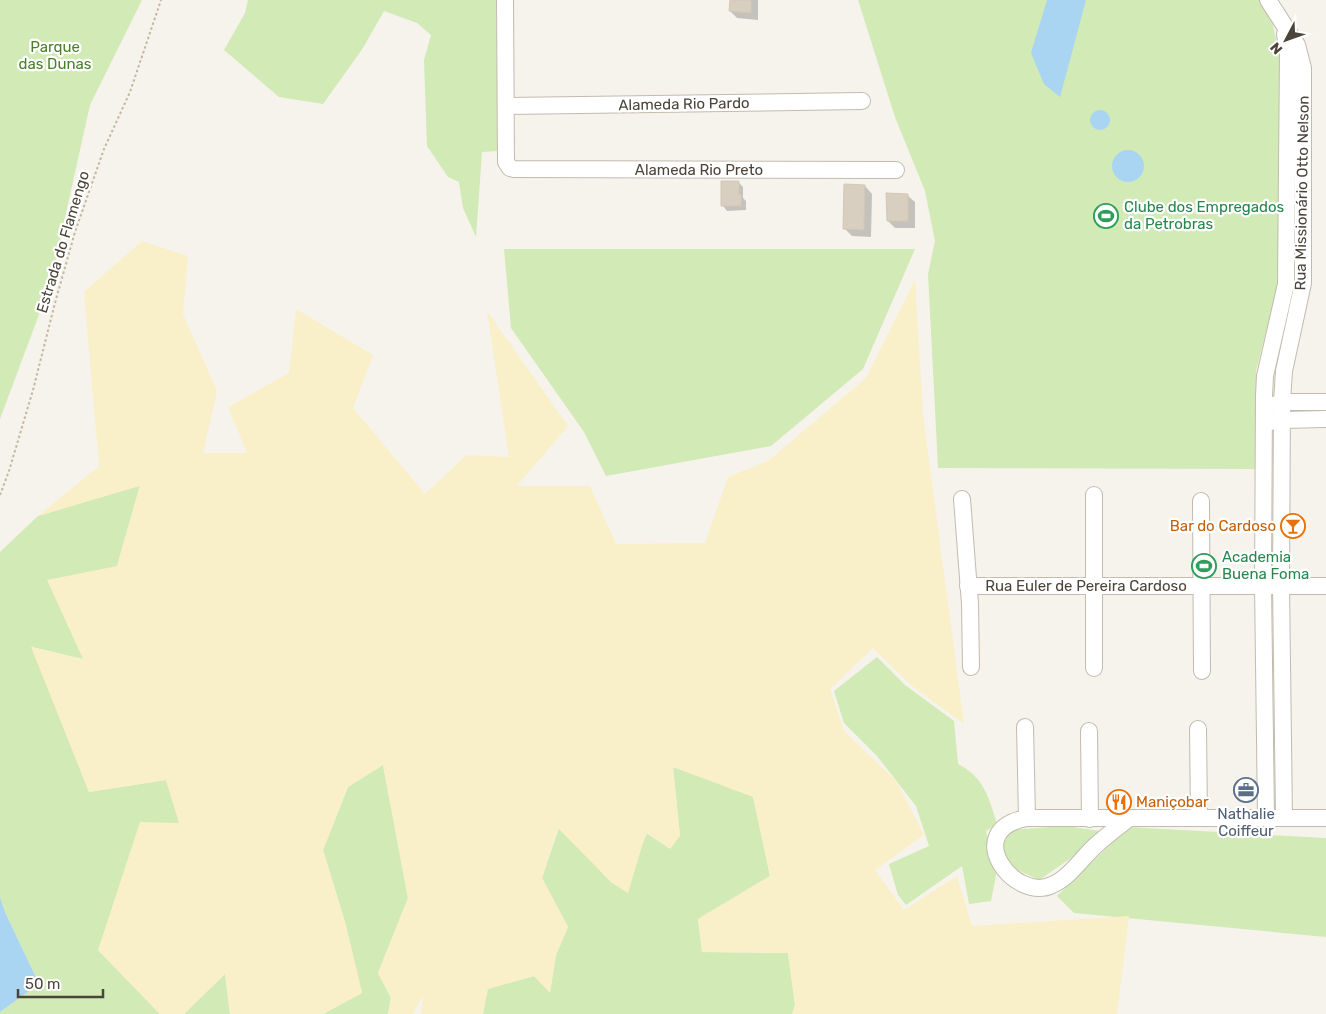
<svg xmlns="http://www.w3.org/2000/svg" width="1326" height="1014" font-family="Rubik,sans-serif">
<rect width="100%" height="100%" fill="#f6f3ec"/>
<g fill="#d2eab5">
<path d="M0,0h142l-52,105 -40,180 -50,134z"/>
<path d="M248,0h248l2,151 -16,1 -6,85 -13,-29 -4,-26 -11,-5 -21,-31 -3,-86 7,-25 -14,-12 -33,-12 -21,37 -40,56 -44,-7 -55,-47 21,-37z"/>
<path d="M858,0h401l13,21 7,32 4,212 -27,106v98l-318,-1 -10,-194 7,-33 -10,-50 -30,-74z"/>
<path d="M504,249h411l-52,120 -92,77 -165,30 -22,-44 -73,-104z"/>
<path d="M140,485l-23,81 -34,93 -51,-12 57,145 77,-12 14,44 -82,126 62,64h-160v-2l39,-28 -34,-72 -5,-15v-345l38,-36z"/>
<path d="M877,657l28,28 49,36 4,43c26,13 31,34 39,60l-11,7 11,39 -6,31 -22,3 -7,-38 -56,39 -8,-10 -9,-31 40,-18 -13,-40 -39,-50 -33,-33 -10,-32z"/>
<path d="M383,765l25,133 -30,75 13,25 -3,16h-65l39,-21 -17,-71 -22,-72 25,-63z"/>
<path d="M673,767l80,29 17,80 -72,43 4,33 86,1 7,52 -3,9h-309l4,-25 47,-13 16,16 6,-37 12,-28 -26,-49 17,-50 53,55 29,-36 6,-14 33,3z"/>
<path d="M1066,826l34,5 -29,27 -32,22 -28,-13 -11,-17 9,-20z"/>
<path d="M1128,827l198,11v99l-252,-24 -17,-17z"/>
<path d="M225,974l5,40h-46z"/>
</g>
<path fill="#f9efc9" d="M142,241l46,15 -5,58 34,77 -14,62h44l-19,-46 61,-34 7,-64 77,46 -20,53 72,86 42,-39 42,2 -22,-146 81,115 -51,60h73l26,58 89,-1 23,-66 40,-16 98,-83 49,-98 8,135 41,309 -52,-38 -39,-38 -43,41 14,42 53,51 27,53 -49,35 29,40 53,-34 15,50 157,-10 -12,98h-325l3,-9 -7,-52 -86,-1 -4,-33 72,-43 -17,-79 -80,-30 7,69 -10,13 -24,-16 -18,60 -16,-10 -54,-55 -16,50 26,49 -12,28 -6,38 -16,-17 -46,13 -5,25h-62l2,-18 -10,18h-25l3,-16 -13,-25 30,-75 -25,-133 -35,22 -25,63 22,72 17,71 -39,21h-93l-5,-40 -41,40h-24l-62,-64 42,-128 39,1 -13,-43 -77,12 -58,-145 52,12 -36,-79 70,-14 23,-80 -102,30 61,-50 -15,-174z"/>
<g fill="#a9d4f2">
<path d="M1047,0h39l-26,97 -16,-13 -13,-31z"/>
<circle cx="1100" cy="120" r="10"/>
<circle cx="1128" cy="166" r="16"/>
<path d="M0,897l5,15 34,72 -39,28z"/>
</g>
<g fill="#0003">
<path d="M731,0h27v20l-21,-2 -7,-7z"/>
<path d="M739,183l4,4v11l3,3v9l-19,1 -4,-5z"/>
<path d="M865,186l7,8 -1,43 -19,-1 -7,-7z"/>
<path d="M907,195l8,7v26h-20l-7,-7z"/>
</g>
<g fill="#d8cfc1" stroke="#d3c7b4">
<path d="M730,0h21v13l-22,-2z"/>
<path d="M721,181h18v14h3l-1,11h-20z"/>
<path d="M844,184l21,1 -1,45 -21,-1z"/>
<path d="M886,193l22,1v27h-21z"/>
</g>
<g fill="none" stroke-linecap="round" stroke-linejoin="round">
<defs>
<g id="minor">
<path d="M505,0l1,162 4,6 4,1 382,1"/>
<path d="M1268,0l29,45 6,23v215l-19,88 -2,31 -1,183 3,232"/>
<path d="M506,106l356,-5"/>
<path d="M1271,406l11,-4h44"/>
<path d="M1271,422l11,-2 44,-1"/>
<path d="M1094,495v173"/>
<path d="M962,499l8,105 1,63"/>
<path d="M1201,501l1,170"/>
<path d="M968,586h358"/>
<path d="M1025,727l2,91"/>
<path d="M1198,729l1,88"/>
<path d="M1089,731l1,88"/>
<path d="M1266,817l-3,-232 1,-189 1,-20 21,-92 2,-231 -3,-19"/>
<path d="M1128,819c-11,9 -22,17 -33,27 -13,12 -26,32 -43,39 -38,18 -92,-55 -25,-67h299"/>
</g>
</defs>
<use href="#minor" stroke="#c2bbae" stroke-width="18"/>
<path stroke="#c4b79f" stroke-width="2" stroke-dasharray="2.5 2.5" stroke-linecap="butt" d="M0,495l9,-24 24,-81 22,-87 20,-71 29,-83 26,-57 31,-92"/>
<use href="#minor" stroke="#fff" stroke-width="16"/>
</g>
<defs>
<symbol id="stadium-ring" viewBox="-11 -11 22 22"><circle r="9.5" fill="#fff" stroke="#2e9e5b" stroke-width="1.5"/><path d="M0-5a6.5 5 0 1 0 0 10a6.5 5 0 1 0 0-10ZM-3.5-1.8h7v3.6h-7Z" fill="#2e9e5b"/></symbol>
<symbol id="bar-ring" viewBox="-11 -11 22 22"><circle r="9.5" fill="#fff" stroke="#e8710a" stroke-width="1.5"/><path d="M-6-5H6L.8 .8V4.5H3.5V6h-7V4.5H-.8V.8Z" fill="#e8710a"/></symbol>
<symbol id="office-ring" viewBox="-11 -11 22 22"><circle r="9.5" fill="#fff" stroke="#5c6f8a" stroke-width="1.5"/><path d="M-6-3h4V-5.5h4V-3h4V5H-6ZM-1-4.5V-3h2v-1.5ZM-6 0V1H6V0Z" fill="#5c6f8a"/></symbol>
<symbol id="restaurant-ring" viewBox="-11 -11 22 22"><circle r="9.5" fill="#fff" stroke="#e8710a" stroke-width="1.5"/><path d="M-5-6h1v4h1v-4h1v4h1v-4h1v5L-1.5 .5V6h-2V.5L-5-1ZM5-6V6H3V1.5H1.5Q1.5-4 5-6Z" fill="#e8710a"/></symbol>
</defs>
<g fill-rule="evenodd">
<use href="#stadium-ring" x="1092" y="202" width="28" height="28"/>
<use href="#bar-ring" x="1279" y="512" width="28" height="28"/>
<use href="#stadium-ring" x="1190" y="552" width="28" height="28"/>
<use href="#office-ring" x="1232" y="776" width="28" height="28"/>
<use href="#restaurant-ring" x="1105" y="788" width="28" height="28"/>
</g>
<g text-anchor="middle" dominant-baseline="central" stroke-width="4.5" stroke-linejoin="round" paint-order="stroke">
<g font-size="15" fill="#4a7f2a" stroke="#fff">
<text x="55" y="47">Parque<tspan x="55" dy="17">das Dunas</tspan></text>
</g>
<g font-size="15" fill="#4b4439" stroke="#fff">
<text transform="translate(684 104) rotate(-1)">Alameda Rio Pardo</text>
<text x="699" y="170">Alameda Rio Preto</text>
<text transform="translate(1302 193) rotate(-89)">Rua Missionário Otto Nelson</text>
<text transform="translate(63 242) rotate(-73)">Estrada do Flamengo</text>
<text x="1086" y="586">Rua Euler de Pereira Cardoso</text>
</g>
<g font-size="15" fill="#27864d" stroke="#fff" text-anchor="start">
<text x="1124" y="207">Clube dos Empregados<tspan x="1124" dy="17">da Petrobras</tspan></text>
<text x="1222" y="557">Academia<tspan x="1222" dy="17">Buena Foma</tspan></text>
</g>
<g font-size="15" fill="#c56008" stroke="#fff" text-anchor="end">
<text x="1276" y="526">Bar do Cardoso</text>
<text x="1136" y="802" text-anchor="start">Maniçobar</text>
</g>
<g font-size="15" fill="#4e5e75" stroke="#fff">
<text x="1246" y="814">Nathalie<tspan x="1246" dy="17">Coiffeur</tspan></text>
</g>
</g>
<g transform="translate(1286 40) rotate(229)" stroke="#ffffff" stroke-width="4" paint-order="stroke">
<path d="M0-4L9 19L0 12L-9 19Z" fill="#4b4439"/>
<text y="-8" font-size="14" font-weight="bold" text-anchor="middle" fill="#4b4439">N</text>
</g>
<path d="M18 989v8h85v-8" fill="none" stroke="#4b4439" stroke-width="2.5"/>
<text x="25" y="989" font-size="15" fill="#4b4439" stroke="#ffffff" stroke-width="4" paint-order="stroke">50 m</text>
</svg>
